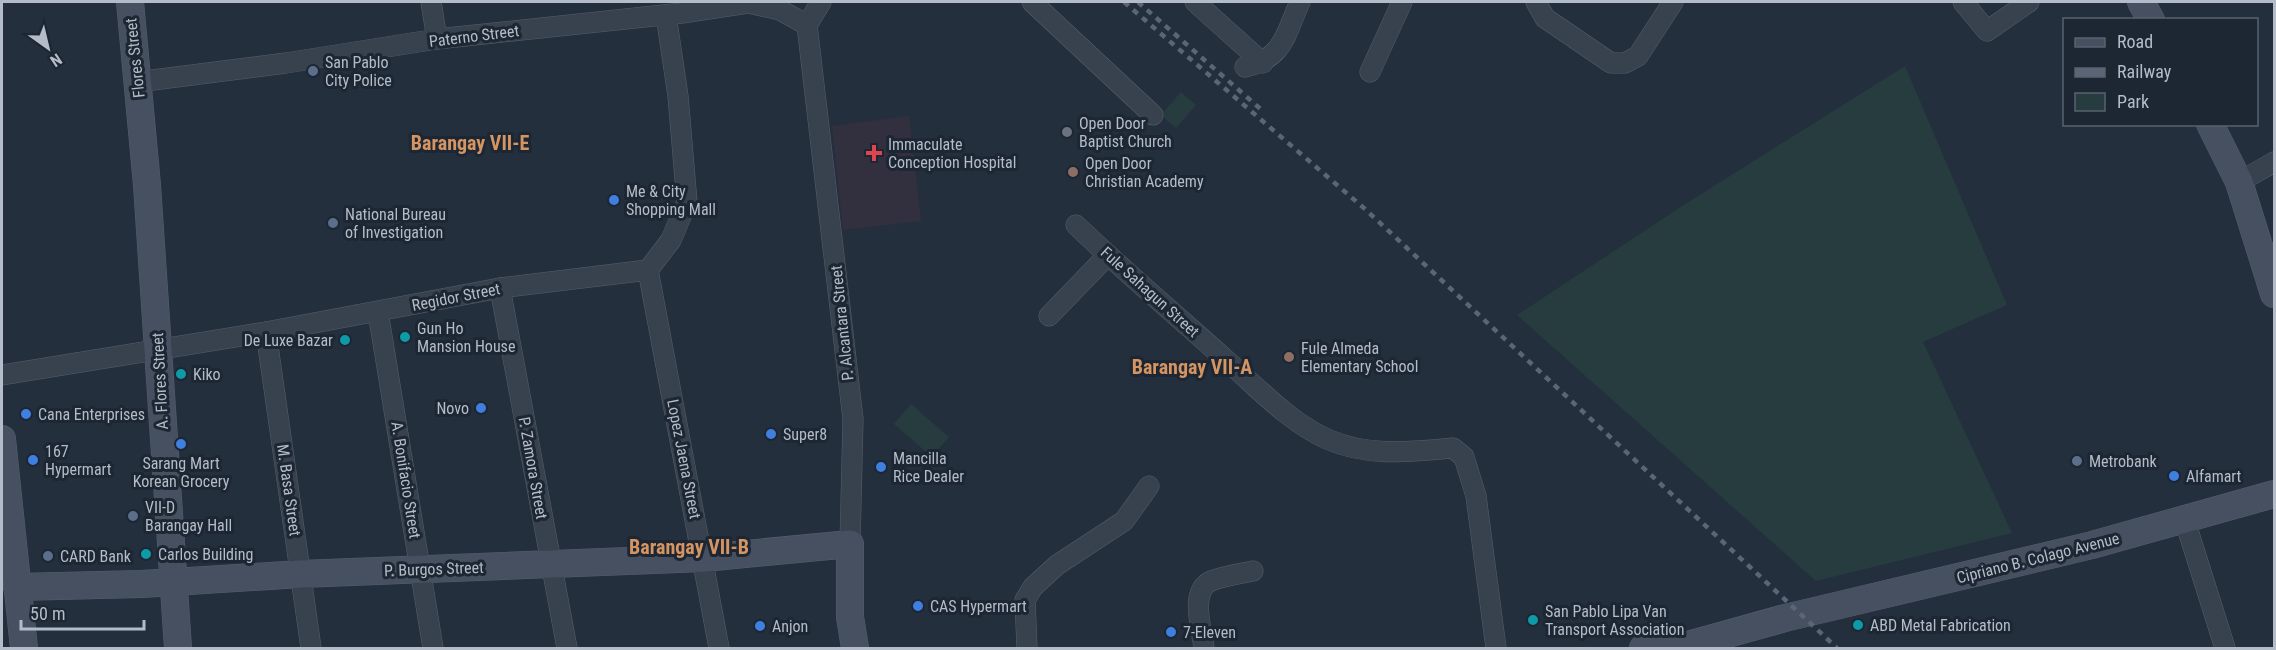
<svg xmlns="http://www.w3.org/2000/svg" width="2276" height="650" font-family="'Roboto Condensed',sans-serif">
<rect width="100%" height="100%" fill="#242f3e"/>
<path fill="#32303f" d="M909,116l12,105 -78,9 -11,-104z"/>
<g fill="#263c3f">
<path d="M1905,66l102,239 -84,37 89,191 -196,48 -299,-266 162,-107z"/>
<path d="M1181,92l15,13 -20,23 -15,-13z"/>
<path d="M911,404l38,33 -17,20 -38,-33z"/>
</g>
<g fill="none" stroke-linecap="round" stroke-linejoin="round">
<defs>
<g id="street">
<path d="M431,2l6,37"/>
<path d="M821,2l-14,23 46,394 -3,125"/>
<path d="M1032,2l121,113"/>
<path d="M1195,2l68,61"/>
<path d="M1536,2l9,16 66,45h14l13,-7 35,-54"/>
<path d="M1963,2l24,29 42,-29"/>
<path d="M1245,67c39,-9 40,-32 55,-65"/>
<path d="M1370,72l32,-70"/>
<path d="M137,82l149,-19 151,-24 245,-26 66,-10 32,7 27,15"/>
<path d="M2239,182l35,-20"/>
<path d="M1076,225c49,47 100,90 150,135 31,27 63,62 101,79 40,18 84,13 126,9l11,9 12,39 20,152"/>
<path d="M648,270l71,378"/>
<path d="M500,288l67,360"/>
<path d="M378,312l55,336"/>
<path d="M1049,316l59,-61"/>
<path d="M266,332l45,316"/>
<path d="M2,375l264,-43 234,-44 148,-18 23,-30 16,-38 -9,-106 -12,-81"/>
<path d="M2185,521l40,127"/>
<path d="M1027,648l-2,-48 8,-13 24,-22 67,-44 25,-35"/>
<path d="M1204,648c-2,-18 -15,-57 7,-67 12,-5 28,-7 42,-10"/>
</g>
<g id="secondary">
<path d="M130,2l17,183 31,463"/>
<path d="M2141,2l10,18"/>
<path d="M2210,124l29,58 35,112"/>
<path d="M2,439l22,209"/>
<path d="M17,587l125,-3 159,-10 403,-16 146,-14v73l5,31"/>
<path d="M1643,648l9,-2 18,2"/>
<path d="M1677,648l108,-30 307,-73 182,-51"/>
</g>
</defs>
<use href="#street" stroke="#565f6c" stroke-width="21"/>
<use href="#secondary" stroke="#565f6c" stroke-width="28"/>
<use href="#street" stroke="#38414e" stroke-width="20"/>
<use href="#secondary" stroke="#465061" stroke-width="27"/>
<g stroke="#5a6575" stroke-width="4.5" stroke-dasharray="6 6" stroke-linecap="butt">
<path d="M1124,2l241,207 472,439"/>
<path d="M1138,2l126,110"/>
</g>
</g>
<g fill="#5c6f8a" stroke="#1d2633" stroke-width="2">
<circle cx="313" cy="71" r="6"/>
<circle cx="333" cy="223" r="6"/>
<circle cx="2077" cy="461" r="6"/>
<circle cx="133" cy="516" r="6"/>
<circle cx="48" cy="556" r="6"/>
</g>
<circle fill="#6b7280" stroke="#1d2633" stroke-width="2" cx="1067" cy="132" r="6"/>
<path fill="#e0444e" stroke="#1d2633" stroke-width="2" d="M871 144h6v6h6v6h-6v6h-6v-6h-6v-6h6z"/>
<g fill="#8d6e63" stroke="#1d2633" stroke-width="2">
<circle cx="1073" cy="172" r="6"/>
<circle cx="1289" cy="357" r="6"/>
</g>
<g fill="#3f7fe0" stroke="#1d2633" stroke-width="2">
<circle cx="614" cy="200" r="6"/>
<circle cx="481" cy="408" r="6"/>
<circle cx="26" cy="414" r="6"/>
<circle cx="771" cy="434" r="6"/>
<circle cx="181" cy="444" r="6"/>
<circle cx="33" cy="460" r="6"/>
<circle cx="881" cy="467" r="6"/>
<circle cx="2174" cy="476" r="6"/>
<circle cx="918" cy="606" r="6"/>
<circle cx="760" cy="626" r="6"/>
<circle cx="1171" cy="632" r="6"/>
</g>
<g fill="#0f9aa8" stroke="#1d2633" stroke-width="2">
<circle cx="405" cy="337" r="6"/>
<circle cx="345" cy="340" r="6"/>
<circle cx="181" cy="374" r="6"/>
<circle cx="146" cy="554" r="6"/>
<circle cx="1533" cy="620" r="6"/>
<circle cx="1858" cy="625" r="6"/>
</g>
<g text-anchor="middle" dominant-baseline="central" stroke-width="6" stroke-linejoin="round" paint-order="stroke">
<g font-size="16" fill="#b4bcc9" stroke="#1d2633">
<text transform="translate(474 36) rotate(-7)">Paterno Street</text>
<text transform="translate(135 58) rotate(-96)">Flores Street</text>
<text transform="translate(1150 292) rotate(42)">Fule Sahagun Street</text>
<text transform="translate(456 297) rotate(-11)">Regidor Street</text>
<text transform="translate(842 323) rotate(-96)">P. Alcantara Street</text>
<text transform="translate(160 381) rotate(-93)">A. Flores Street</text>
<text transform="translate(684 459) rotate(79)">Lopez Jaena Street</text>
<text transform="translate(533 468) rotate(80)">P. Zamora Street</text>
<text transform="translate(406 480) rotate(81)">A. Bonifacio Street</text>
<text transform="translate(289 490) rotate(82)">M. Basa Street</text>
<text transform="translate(2038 558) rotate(-14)">Cipriano B. Colago Avenue</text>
<text transform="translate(434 569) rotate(-2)">P. Burgos Street</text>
</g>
<g font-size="16" fill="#b4bcc9" stroke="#1d2633" text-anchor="start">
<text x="325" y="62">San Pablo<tspan x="325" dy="18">City Police</tspan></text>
<text x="1079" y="123">Open Door<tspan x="1079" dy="18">Baptist Church</tspan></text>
<text x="888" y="144">Immaculate<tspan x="888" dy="18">Conception Hospital</tspan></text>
<text x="1085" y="163">Open Door<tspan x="1085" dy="18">Christian Academy</tspan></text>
<text x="626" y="191">Me &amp; City<tspan x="626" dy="18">Shopping Mall</tspan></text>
<text x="345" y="214">National Bureau<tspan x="345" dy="18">of Investigation</tspan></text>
<text x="417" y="328">Gun Ho<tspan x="417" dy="18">Mansion House</tspan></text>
<text x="333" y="340" text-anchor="end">De Luxe Bazar</text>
<text x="1301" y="348">Fule Almeda<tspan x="1301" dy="18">Elementary School</tspan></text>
<text x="193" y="374">Kiko</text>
<text x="469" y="408" text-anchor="end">Novo</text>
<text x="38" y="414">Cana Enterprises</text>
<text x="783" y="434">Super8</text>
<text x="45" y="451">167<tspan x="45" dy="18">Hypermart</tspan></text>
<text x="893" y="458">Mancilla<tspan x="893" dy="18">Rice Dealer</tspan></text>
<text x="2089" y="461">Metrobank</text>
<text x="181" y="463" text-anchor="middle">Sarang Mart<tspan x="181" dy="18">Korean Grocery</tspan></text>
<text x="2186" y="476">Alfamart</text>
<text x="145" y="507">VII-D<tspan x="145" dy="18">Barangay Hall</tspan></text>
<text x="158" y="554">Carlos Building</text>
<text x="60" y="556">CARD Bank</text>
<text x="930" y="606">CAS Hypermart</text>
<text x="1545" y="611">San Pablo Lipa Van<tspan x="1545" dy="18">Transport Association</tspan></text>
<text x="1870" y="625">ABD Metal Fabrication</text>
<text x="772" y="626">Anjon</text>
<text x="1183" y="632">7-Eleven</text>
</g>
<g font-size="20" font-weight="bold" fill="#d59563" stroke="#1d2633">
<text x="470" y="143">Barangay VII-E</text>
<text x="1192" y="367">Barangay VII-A</text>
<text x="689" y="547">Barangay VII-B</text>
</g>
</g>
<rect width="2276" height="650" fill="none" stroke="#b4bcc9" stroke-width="6"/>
<rect x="2063" y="18" width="195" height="108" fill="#1d2633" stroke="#59626f" stroke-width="1.5"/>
<rect x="2075" y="38" width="30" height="9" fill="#465061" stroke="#59626f" stroke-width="1.5"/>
<text x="2117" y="48" font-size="18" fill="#b4bcc9">Road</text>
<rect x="2075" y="68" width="30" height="9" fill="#5a6575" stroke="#59626f" stroke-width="1.5"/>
<text x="2117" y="78" font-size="18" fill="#b4bcc9">Railway</text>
<rect x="2075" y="93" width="30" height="18" fill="#263c3f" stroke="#59626f" stroke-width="1.5"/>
<text x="2117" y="108" font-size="18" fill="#b4bcc9">Park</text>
<g transform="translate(48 48) rotate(146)" stroke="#1d2633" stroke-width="4.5" paint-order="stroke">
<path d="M0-4.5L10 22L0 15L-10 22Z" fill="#b4bcc9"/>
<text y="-9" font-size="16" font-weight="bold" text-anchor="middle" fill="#b4bcc9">N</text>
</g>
<path d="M21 620v9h123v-9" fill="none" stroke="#b4bcc9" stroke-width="3"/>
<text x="30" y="620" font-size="18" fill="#b4bcc9" stroke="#1d2633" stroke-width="4.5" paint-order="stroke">50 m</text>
</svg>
